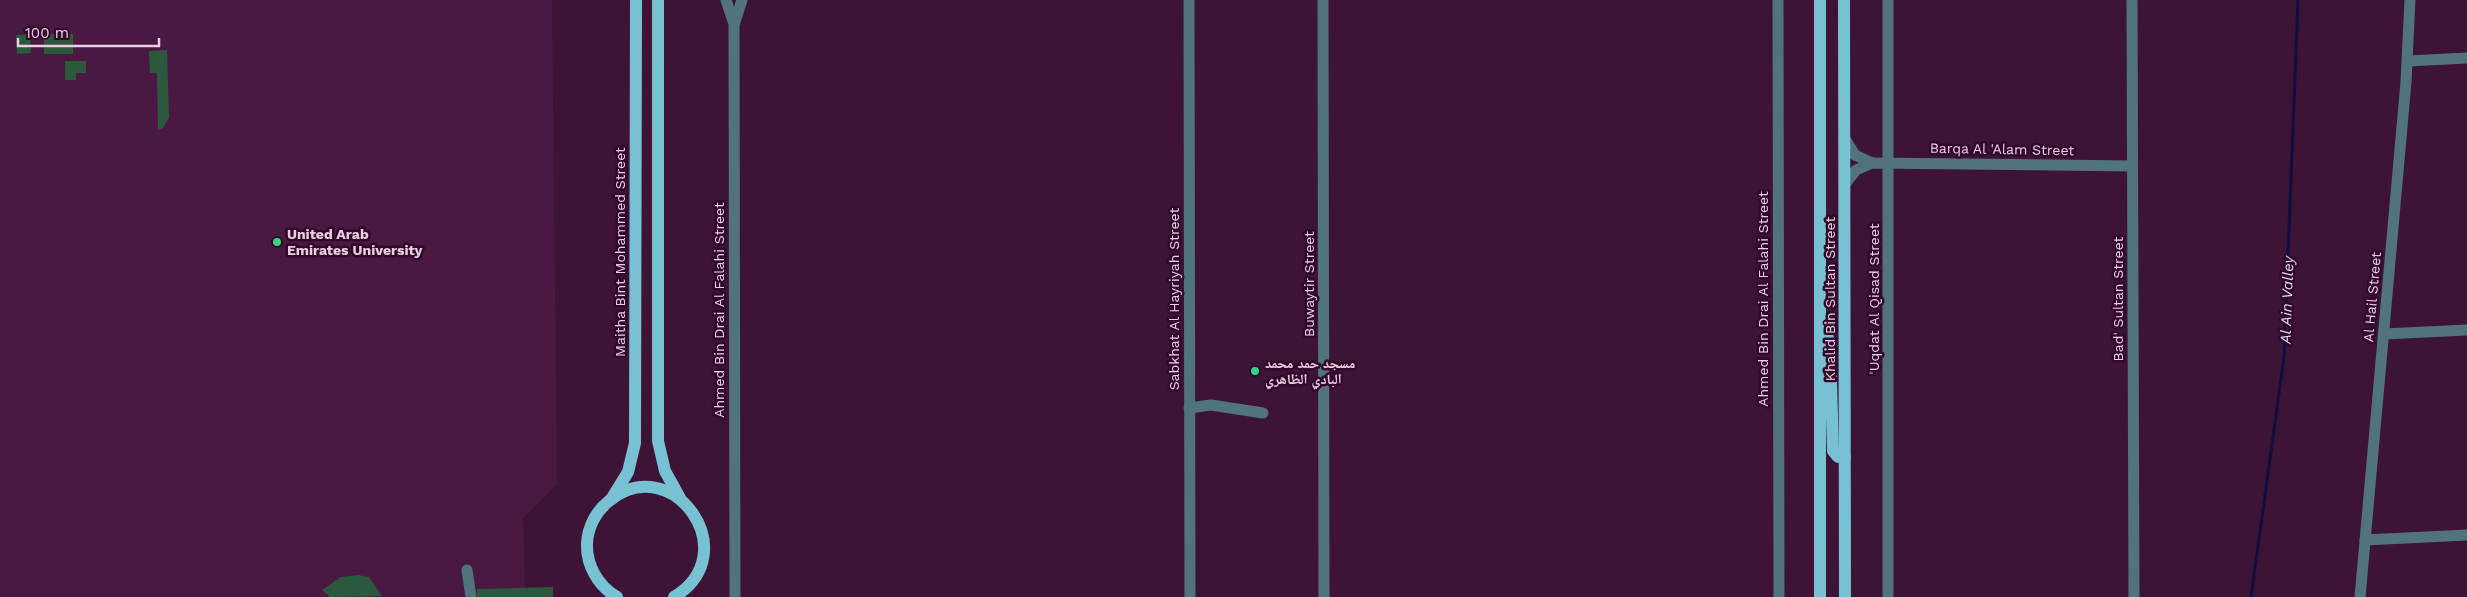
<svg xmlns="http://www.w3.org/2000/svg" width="2467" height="597" font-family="'Work Sans','Noto Naskh Arabic',sans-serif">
<rect width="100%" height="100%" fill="#3d1436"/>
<path fill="#491941" d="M0,0h552l5,484 -34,34 2,70 28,-1v10h-553z"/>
<g fill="#2c593d">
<path d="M30,34l1,19 -14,1 -1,-19z"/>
<rect x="44" y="34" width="29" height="20"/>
<path d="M167,50l2,68 -6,10 -5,2 -1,-57h-7l-1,-22z"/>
<path d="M65,61h21v12h-10v7h-11z"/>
<path d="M358,575l11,2 13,19 -52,1 -8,-7 19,-13z"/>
<path d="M553,587v10h-76v-8z"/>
</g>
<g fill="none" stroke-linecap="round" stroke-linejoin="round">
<path stroke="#0e0e40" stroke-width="3" d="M2251,597l33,-240 14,-357"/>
<g stroke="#51737c" stroke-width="11">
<path d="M726,0l8,24 1,573"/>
<path d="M1189,0l1,597"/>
<path d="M1323,0l1,597"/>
<path d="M1778,0l1,597"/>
<path d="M1888,0v597"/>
<path d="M2132,0l2,597"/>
<path d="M735,22l7,-22"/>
<path d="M2408,61l59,-3"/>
<path d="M1845,139l10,16 17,8"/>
<path d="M1845,184l11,-14 16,-7 260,3"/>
<path d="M2384,334l83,-4"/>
<path d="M1189,408l22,-3 52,8"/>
<path d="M2365,540l102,-5"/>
<path d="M467,570l4,27"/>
<path d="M2360,597l46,-515 4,-82"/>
</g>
<g stroke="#77c1d3" stroke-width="12">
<path d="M658,0v441l7,30 15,27"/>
<path d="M1844,0l1,597"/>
<path d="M1824,322l6,25 3,104 5,6h7"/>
<path d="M612,498l16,-26 7,-29 1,-443"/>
<path d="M617,597c-19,-11 -31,-32 -30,-54 1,-16 9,-32 22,-42 63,-52 138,52 65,96"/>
<path d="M1820,597v-597"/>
</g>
</g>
<g fill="#31d882" stroke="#32092c" stroke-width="2">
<circle cx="277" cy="242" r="5"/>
<circle cx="1255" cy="371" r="5"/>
</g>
<g text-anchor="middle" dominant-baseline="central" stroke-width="5" stroke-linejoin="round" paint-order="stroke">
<g font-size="14" fill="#eacfe3" stroke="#32092c">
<text transform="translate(2002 149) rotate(1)">Barqa Al 'Alam Street</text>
<text transform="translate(620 252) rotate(-90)">Maitha Bint Mohammed Street</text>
<text transform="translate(1309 284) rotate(-90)">Buwaytir Street</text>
<text transform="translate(2372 297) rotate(-85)">Al Hail Street</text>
<text transform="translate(1174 299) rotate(-90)">Sabkhat Al Hayriyah Street</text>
<text transform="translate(1763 299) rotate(-90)">Ahmed Bin Drai Al Falahi Street</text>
<text transform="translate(1830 299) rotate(-90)">Khalid Bin Sultan Street</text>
<text transform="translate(1874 299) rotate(-90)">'Uqdat Al Qisad Street</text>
<text transform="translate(2118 299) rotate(-90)">Bad' Sultan Street</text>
<text transform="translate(719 310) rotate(-90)">Ahmed Bin Drai Al Falahi Street</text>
</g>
<g font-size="14" font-weight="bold" fill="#eacfe3" stroke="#32092c" text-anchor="start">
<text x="287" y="234">United Arab<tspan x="287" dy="16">Emirates University</tspan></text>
<text x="1265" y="363">مسجد حمد محمد<tspan x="1265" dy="16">البادي الظاهري</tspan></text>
</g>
<g font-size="15" font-style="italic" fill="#dbdff1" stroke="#32092c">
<text transform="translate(2287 300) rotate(-88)">Al Ain Valley</text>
</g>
</g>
<path d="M18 38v8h141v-8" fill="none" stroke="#eacfe3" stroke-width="2.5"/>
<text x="25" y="38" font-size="15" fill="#eacfe3" stroke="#32092c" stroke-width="4" paint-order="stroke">100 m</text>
</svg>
